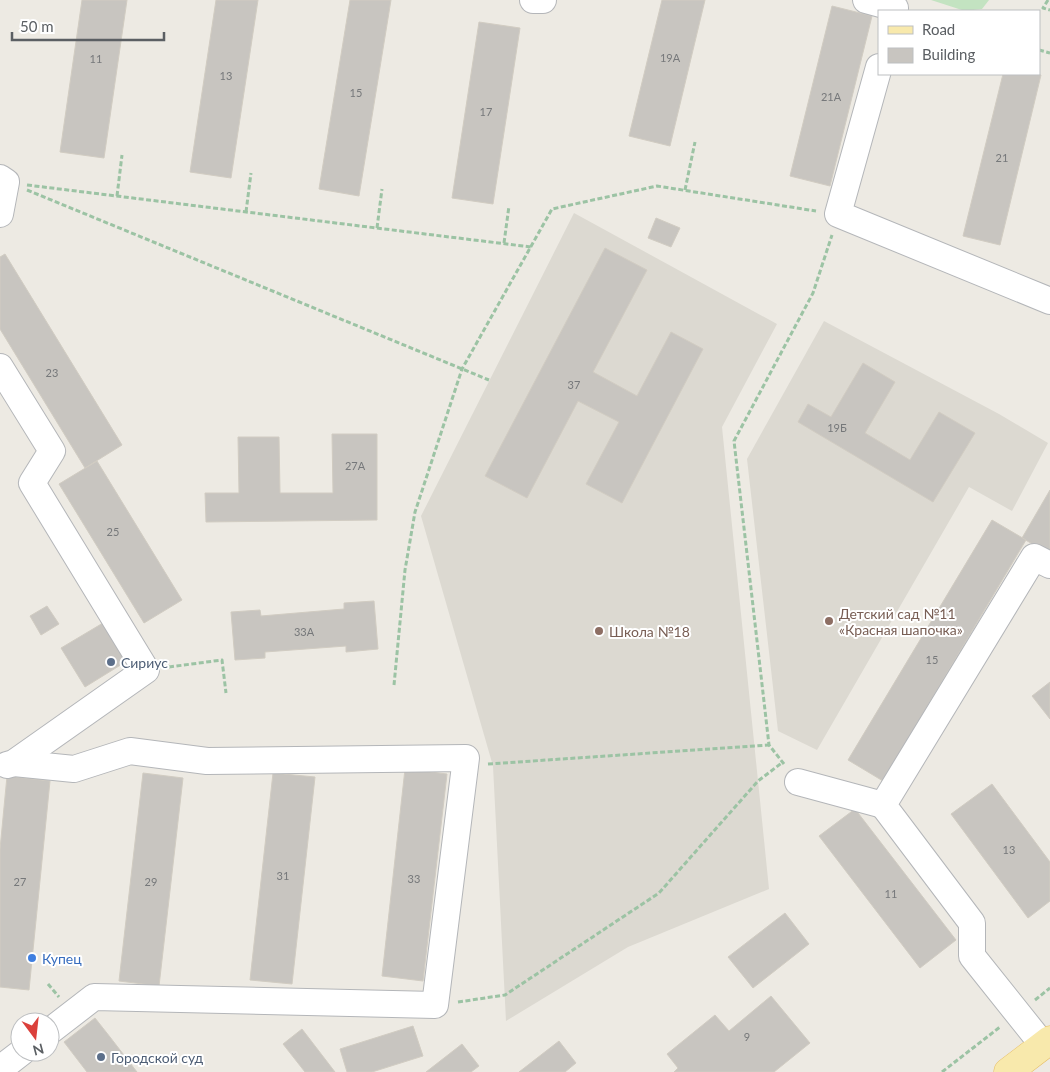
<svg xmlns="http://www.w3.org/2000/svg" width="1050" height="1072" font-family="Lato,sans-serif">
<rect width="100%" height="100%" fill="#edeae3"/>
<g fill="#dcd9d1">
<path d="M574,213l203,111 -55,103 47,462 -141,58 -122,74 -13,-255 -72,-250z"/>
<path d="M824,321l175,93 49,29 -36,68 -43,-24 -152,263 -39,-19 -31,-272z"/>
</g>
<path fill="#c3e3c1" d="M931,0h58l-7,9 -17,2z"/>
<g fill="#c8c5c0" stroke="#d1ccc2">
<path d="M82,0h45l-23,158 -44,-6z"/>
<path d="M216,0h42l-27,178 -41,-6z"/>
<path d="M350,0h41l-32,196 -40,-7z"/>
<path d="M662,0h43l-35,146 -41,-10z"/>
<path d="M832,6l40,10 -42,170 -40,-10z"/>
<path d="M479,22l41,6 -27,176 -41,-6z"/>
<path d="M1003,74l38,1 -41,170 -37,-9z"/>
<path d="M656,218l24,10 -9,19 -23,-9z"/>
<path d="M605,248l42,22 -54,102 44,24 34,-64 32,17 -81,154 -36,-19 33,-62 -41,-21 -51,97 -42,-22z"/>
<path d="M5,254l117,191 -37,23 -85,-139v-72z"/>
<path d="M863,363l32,19 -30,51 45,27 29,-48 36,21 -42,69 -135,-80 10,-18 23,13z"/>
<path d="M332,434h45v86l-171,2 -1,-29h34l-1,-56h41l1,56h53z"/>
<path d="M97,461l85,139 -38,23 -85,-139z"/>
<path d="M1050,490v64l-28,-16z"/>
<path d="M992,520l34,20 -143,241 -35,-21z"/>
<path d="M374,601l4,48 -32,3v-6l-81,6v6l-30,2 -4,-48 29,-2 1,6 83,-7v-6z"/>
<path d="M47,606l12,18 -18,11 -11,-19z"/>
<path d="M103,623l24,38 -42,26 -24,-39z"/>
<path d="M1050,682v37l-18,-23z"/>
<path d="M405,769l42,5 -24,207 -41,-5z"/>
<path d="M143,773l40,5 -24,208 -40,-5z"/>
<path d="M273,773l42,4 -23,207 -42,-4z"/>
<path d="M7,776l43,5 -21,209 -29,-3v-138z"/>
<path d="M992,784l58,78v39l-22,17 -77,-104z"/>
<path d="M855,809l101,131 -36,28 -101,-132z"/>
<path d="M785,913l24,31 -56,44 -25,-31z"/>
<path d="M771,996l39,47 -36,29h-100l4,-4 -11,-14 48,-39 14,16z"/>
<path d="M95,1018l15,19 27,35h-50l-23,-30z"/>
<path d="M413,1026l10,30 -51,16h-25l-7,-23z"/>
<path d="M302,1029l33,43h-30l-22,-28z"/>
<path d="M559,1041l17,22 -11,9h-46z"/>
<path d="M462,1044l17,22 -8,6h-45z"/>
</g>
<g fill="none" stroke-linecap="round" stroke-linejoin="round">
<defs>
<g id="minor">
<path d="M533,0h10"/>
<path d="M866,0l29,8 -1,3"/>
<path d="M879,67l-41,147 212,87"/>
<path d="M0,178l6,4 -6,32"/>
<path d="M0,367l52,84 -20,32 114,187 -132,93 -7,2"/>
<path d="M14,763l60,6 56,-18 77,10 259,-3 -31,247 -341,-8 -44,34"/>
<path d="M798,782l85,23"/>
<path d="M1043,1045l-71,-89v-33l-89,-118 151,-248 16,8"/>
<path d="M0,1069l22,-17"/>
</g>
<path id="major" d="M1008,1072l42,-32"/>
</defs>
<use href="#minor" stroke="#b4b6b9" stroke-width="28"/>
<use href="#major" stroke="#e6bb63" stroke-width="29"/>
<g stroke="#9cc3a4" stroke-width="3" stroke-dasharray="5 2.5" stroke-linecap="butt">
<path d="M1048,0l-5,8 7,2"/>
<path d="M1039,50l11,3"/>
<path d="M27,185l504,62"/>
<path d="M27,190l462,190"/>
<path d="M685,190l10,-48"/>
<path d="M117,196l5,-41"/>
<path d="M246,212l5,-39"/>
<path d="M377,228l5,-39"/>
<path d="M504,243l5,-37"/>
<path d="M169,667l53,-7 4,33"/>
<path d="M394,685l11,-115 10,-58 47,-143 90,-160 105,-23 159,25"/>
<path d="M488,764l281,-19"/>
<path d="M784,764l-15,-19 -35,-304 79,-148 19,-58"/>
<path d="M48,984l11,13"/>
<path d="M1035,1000l15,-12"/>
<path d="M458,1002l47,-7 154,-102 99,-112 25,-19"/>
<path d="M942,1072l58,-45"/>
</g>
<use href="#minor" stroke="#fff" stroke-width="26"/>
<use href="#major" stroke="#f8e9ac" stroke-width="28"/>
</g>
<g fill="#8d6e63" stroke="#fff" stroke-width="2">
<circle cx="829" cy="621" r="5"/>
<circle cx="599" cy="631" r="5"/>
</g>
<g fill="#5c6f8a" stroke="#fff" stroke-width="2">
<circle cx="111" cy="662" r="5"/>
<circle cx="101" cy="1057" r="5"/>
</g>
<circle fill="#3f7fe0" stroke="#fff" stroke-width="2" cx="32" cy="958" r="5"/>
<g text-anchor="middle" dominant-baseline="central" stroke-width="4" stroke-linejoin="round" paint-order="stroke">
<g font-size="11" fill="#76787a">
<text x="670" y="57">19А</text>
<text x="96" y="58">11</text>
<text x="226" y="75">13</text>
<text x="356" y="92">15</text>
<text x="831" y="96">21А</text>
<text x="486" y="111">17</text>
<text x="1002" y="157">21</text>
<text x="52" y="372">23</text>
<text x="574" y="384">37</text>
<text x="837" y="427">19Б</text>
<text x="355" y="465">27А</text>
<text x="113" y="531">25</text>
<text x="304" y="631">33А</text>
<text x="932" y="659">15</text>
<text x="1009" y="849">13</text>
<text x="283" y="875">31</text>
<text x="414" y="878">33</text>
<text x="20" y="881">27</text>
<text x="151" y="881">29</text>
<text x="891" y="893">11</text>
<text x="747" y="1036">9</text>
</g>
<g font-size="14" fill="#785e54" stroke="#fff" text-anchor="start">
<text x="839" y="613">Детский сад №11<tspan x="839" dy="16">«Красная шапочка»</tspan></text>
<text x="609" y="631">Школа №18</text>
</g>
<g font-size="14" fill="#4e5e75" stroke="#fff" text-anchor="start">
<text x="121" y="662">Сириус</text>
<text x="111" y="1057">Городской суд</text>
</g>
<g font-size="14" fill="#366cbe" stroke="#fff" text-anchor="start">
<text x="42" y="958">Купец</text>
</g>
</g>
<rect x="878" y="10" width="162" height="65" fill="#ffffff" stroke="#bdbfc1"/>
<rect x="888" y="26" width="25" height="8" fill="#f8e9ac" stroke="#bdbfc1"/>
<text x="922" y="35" font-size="15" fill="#5b5f63">Road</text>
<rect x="888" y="48" width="25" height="15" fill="#c8c5c0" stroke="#bdbfc1"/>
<text x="922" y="60" font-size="15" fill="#5b5f63">Building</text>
<g transform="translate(35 1037) rotate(165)"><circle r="24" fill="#ffffff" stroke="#bdbfc1"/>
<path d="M0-4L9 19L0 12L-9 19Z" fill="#db403b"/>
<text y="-8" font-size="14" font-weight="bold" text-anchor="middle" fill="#5b5f63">N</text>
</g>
<path d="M12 32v8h152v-8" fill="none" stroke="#5b5f63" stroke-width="2.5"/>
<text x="20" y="32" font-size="15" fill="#5b5f63" stroke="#ffffff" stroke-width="4" paint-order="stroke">50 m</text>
</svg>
